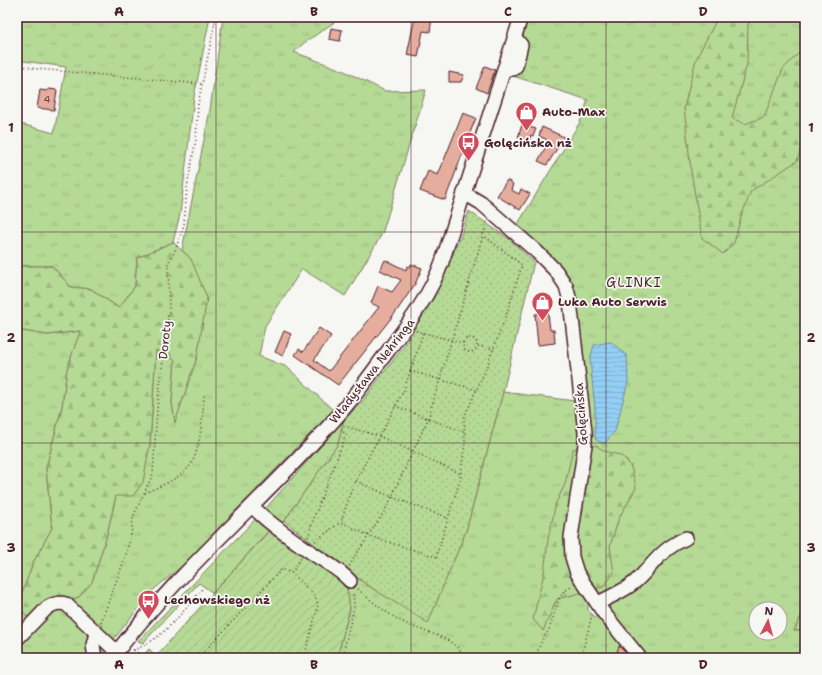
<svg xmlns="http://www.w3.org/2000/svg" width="822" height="675" font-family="'Shantell Sans',sans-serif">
<defs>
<pattern id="grass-tufts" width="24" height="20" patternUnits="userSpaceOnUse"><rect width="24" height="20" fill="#b5da95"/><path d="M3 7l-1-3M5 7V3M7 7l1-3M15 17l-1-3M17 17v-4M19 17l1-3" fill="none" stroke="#9dbb81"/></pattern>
<pattern id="forest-firs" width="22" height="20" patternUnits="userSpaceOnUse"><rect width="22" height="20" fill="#b5da95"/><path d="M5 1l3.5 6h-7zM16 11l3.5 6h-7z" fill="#9dbb81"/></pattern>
<pattern id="park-dots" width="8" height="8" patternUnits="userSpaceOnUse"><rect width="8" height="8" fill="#b5da95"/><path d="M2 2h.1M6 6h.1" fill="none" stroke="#9dbb81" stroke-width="1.8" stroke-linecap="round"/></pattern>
<pattern id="garden-furrows" width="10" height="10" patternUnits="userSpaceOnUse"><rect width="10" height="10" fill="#b5da95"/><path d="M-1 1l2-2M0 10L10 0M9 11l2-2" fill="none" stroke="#9dbb81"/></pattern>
<pattern id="water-rules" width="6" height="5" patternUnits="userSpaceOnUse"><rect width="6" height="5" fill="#93cff4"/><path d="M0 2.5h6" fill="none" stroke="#80b1d1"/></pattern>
</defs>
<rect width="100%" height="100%" fill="#f6f6f2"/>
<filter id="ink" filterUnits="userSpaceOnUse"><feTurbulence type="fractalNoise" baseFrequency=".025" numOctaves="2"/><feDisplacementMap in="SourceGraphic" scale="8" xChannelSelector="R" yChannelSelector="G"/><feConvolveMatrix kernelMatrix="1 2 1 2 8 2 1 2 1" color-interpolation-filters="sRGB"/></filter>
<g filter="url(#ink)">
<g fill="url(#grass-tufts)" stroke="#807c60" fill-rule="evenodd">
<path d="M17,17h193l-16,80 -14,117 -7,28 -36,16 -2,28 -16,22 -28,-19 -20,-2 -19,-21h-35v-143l37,10 12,-66 -49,-7z"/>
<path d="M223,17h113v4l-32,22 -10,9 48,18 43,21 41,-1 -44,144 -37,62 -43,-27 -37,57 -6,30 28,11 46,43 -150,155 -32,27 -52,66h-77l-5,-12v-316l31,5 33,-4 -14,38 -5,38 -16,61 6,60 -19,35 17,42 29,-8 13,-15 14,-44 10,-42 34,-52 6,-94 19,10 -3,42 3,20 22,-65 -6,-98 -9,-9 28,-140z"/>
<path d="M529,17h276v592l-11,22 11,-1v28h-158l-67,-89 8,-107 -7,-123 -6,-48 -13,-22 -46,-42 64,-105 8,-22 -78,-25zM756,609h24v24h-24z"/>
<path d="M503,392l72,9 3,40 -10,60 20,96v13l7,7 8,-1 19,24 -6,18h-279l13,-49 -3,-20 9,-12 11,8 61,37 38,-91z"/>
<path d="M344,420l-6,24 -54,77 -15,9 -56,63 -14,-10 -56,60 -5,-2 127,-132z"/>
</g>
<g fill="url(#forest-firs)" stroke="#807c60">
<path d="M718,17h36l-6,7 -1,40 -15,54 13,6 19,-7 19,-48 22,-22v88l-8,26 -46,30 -10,26 -7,26 -11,11 -21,-16 -11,-67 -7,-63 12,-49z"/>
<path d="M173,242l18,17 16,39 -10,59 -22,66 -3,-21 3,-42 -19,-10 -6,94 -7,38 -10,14h-17l-10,42 -14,44 -13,15 -29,8 -23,12 -9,-13 15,-41 19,-35 -6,-60 16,-61 5,-38 13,-38 -32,4 -31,-5v-64h35l19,21 20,2 28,19 16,-22 2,-28z"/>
<path d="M596,445c8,7 13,7 23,10 13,5 15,22 17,33l-17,30 -9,28 4,27 -11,14 -46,12 -14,32 -10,-12 11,-46 4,-34 8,-36 9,-19 8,-35z"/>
</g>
<path fill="url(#park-dots)" stroke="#807c60" d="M469,211l40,28 25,23 -31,130 -37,139 -38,92 -61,-38 -83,-64 54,-77 6,-24 20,-21 40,-53 30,-49 26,-59z"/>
<g fill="url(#garden-furrows)" stroke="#807c60">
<path d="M270,530l32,25 35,23 10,11 3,19 -13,50h-196l8,-9 7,7z"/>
<path d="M805,609v21l-11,1z"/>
</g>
<path fill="url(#water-rules)" stroke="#7689a4" d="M611,342l16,14 1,26 -13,49 -11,13 -9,-5v-31l-5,-48 4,-15z"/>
<g fill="#e5ad9d" stroke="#4a1f2b">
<path d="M415,17h17l-2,15 -7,-1 -5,26 -11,-2z"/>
<path d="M331,28l11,2 -2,11 -11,-2z"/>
<path d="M485,66l10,4 -8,23 -11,-5z"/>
<path d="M449,72l15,3 -3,7h-12z"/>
<path d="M48,89l9,1 -3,20 -17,-2 3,-18 7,1z"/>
<path d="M463,113l13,5 -13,32 2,3 -3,2 -17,45 -25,-9 8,-20 10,4z"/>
<path d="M522,125l14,4 -3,7 -2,-1 -2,6 -11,-4z"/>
<path d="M542,127l22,10 -17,28 -9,-4 11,-20 -10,-5z"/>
<path d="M507,180l6,4 -2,6 8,4 2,-5 9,5 -10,16 -23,-14z"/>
<path d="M385,260l21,10 1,-4 3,1 1,-3 11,4 -7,16 -19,28 -58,73 -43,-30 4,-6 4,3 16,-24 12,8 -17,24 15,11 50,-64 -8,-4 7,-17 14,6 9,-12 -21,-10z"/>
<path d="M548,313l2,17h4l1,13 -17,2 -3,-31z"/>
<path d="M284,331l7,3 -8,22 -8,-4z"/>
<path d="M619,646l7,7 -2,5h-9z"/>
</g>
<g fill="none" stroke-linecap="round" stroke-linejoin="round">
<defs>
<g id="minor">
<path d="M504,69h9l3,-3 5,-21 -6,-7"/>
<path d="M464,193l17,10 56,49 19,19 10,15 4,15 15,131v13l-14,92 1,20 5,16 26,39 37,46"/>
<path d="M252,506c18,19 42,34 63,49 12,8 25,15 35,26"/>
<path d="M598,603c13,-7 27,-12 38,-22 19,-18 24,-31 50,-43"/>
<path d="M17,639l30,-31c6,-4 11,-6 19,-4l51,48"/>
<path d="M95,658l-2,-13 3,-12"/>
<path d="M112,658c63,-83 143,-151 213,-228 21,-22 39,-46 57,-71 23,-31 47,-61 60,-97l79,-245"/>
</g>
</defs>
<use href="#minor" stroke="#4a1f2b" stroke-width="16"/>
<g stroke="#4a1f2b" stroke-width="1.5" stroke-dasharray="1 3" stroke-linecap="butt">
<path d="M17,65l21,4 164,15"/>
<path d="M416,331l47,12"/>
<path d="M423,333l-19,57 -52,98 -11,34 28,14 67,21 24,-77 5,-37 -1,-25 21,-47 21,-55 16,-51 -39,-30"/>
<circle cx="470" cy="345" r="7"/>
<path d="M478,346l16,3"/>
<path d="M410,371l67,19"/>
<path d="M395,406l69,26"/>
<path d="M344,426l35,10 82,38"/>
<path d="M356,481l36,16 56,21"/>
<path d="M145,493c15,-7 32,-13 43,-25 13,-14 15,-55 16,-74"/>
<path d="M308,537l5,-17 33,-85 -5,-6"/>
<path d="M315,541l26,-19"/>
<path d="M349,566l38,-59 41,-88 59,-197"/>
<path d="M292,573l9,-16"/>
<path d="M358,589c15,14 32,27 51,36 27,12 37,8 58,33"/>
<path d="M101,622l24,-64 6,-22 2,-19 20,-43 4,-65 12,-99 -1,-47 7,-12 9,-26 3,-38 9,-48 2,-35 18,-87"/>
<path d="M133,650c30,-10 49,-38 70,-62"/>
<path d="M134,650l11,8"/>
<path d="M198,658l84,-89 10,4 23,23 3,9 -3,12 -11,41"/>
<path d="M342,658l12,-51 -1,-15"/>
<path d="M535,658l7,-18 7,-10 10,-31 5,-8 9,-5"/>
<path d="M581,658l11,-43"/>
</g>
<use href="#minor" stroke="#f6f6f2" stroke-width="13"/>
</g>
</g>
<path fill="none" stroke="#4a1f2b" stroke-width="1" stroke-opacity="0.55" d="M216,17v641M411,17v641M606,17v641M17,232h788M17,443h788"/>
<defs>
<symbol id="shop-pin" viewBox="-11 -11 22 30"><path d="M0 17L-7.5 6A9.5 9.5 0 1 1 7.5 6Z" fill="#d1495b" stroke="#f6f6f2"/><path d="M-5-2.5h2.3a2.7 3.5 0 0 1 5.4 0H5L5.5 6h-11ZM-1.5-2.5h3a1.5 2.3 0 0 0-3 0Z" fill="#fff"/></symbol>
<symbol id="bus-pin" viewBox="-11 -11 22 30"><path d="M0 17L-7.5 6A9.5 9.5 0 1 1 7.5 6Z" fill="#d1495b" stroke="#f6f6f2"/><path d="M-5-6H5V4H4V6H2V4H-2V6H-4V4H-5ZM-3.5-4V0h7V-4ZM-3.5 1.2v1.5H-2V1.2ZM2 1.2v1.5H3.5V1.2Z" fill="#fff"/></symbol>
</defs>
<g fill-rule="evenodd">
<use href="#shop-pin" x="514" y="100" width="25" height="34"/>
<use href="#bus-pin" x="456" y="130" width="25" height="34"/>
<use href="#shop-pin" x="530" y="290" width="25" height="34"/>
<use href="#bus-pin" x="136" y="588" width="25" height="34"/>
</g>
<g text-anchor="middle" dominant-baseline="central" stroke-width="3.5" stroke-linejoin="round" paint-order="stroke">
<g font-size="10" fill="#714248">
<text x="47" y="99">4</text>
</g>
<g font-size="12" font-weight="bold" fill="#4a1f2b" stroke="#f6f6f2" text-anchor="start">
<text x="542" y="112">Auto-Max</text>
<text x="484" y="143">Golęcińska nż</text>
<text x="558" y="302">Luka Auto Serwis</text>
<text x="164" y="600">Lechowskiego nż</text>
</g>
<g font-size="12" fill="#4a1f2b" stroke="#f6f6f2">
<text transform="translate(165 340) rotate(-84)">Doroty</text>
<text transform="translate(372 371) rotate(-52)">Władysława Nehringa</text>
<text transform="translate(581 414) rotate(-94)">Golęcińska</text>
</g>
<g font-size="13" letter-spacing="1" fill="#4a1f2b" stroke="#f6f6f2">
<text x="634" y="282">GLINKI</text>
</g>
</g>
<rect width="822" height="675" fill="none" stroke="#f6f6f2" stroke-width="44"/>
<g transform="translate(768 621) rotate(6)"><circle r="19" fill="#f6f6f2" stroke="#b1a0a2"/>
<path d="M0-3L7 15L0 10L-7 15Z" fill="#d1495b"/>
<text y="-6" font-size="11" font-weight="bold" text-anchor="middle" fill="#4a1f2b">N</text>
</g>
<rect x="22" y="22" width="778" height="631" fill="none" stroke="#4a1f2b" stroke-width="1.5"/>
<g font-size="13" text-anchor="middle" font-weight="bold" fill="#4a1f2b">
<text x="119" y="16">A</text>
<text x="314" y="16">B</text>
<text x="508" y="16">C</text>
<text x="703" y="16">D</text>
<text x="11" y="132">1</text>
<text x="811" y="132">1</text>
<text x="11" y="342">2</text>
<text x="811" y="342">2</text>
<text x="11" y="552">3</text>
<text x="811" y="552">3</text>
<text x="119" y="669">A</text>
<text x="314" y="669">B</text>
<text x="508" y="669">C</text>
<text x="703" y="669">D</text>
</g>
</svg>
